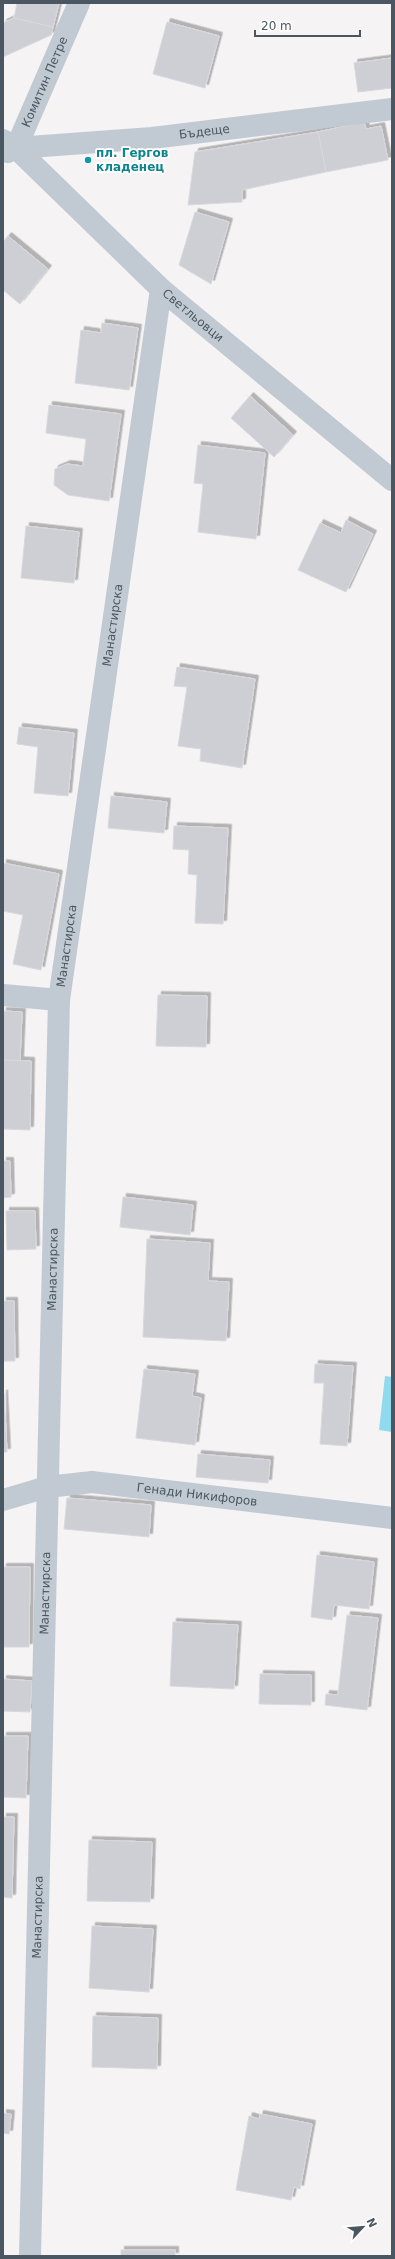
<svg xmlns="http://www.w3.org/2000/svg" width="395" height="2259" font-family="'DejaVu Sans',sans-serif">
<defs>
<filter id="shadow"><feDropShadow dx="3.5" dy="-3.5" stdDeviation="0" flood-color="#0004"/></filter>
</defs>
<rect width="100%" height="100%" fill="#f5f3f3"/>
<path fill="#90daee" d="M385,1376l7,1v55l-13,-2z"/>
<g fill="#cdcfd5" stroke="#d7d9de" filter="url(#shadow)">
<path d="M17,3h42l-6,24 -39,-9z"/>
<path d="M14,18l39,9 -2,8 -48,22v-34z"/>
<path d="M167,22l52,14 -14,52 -52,-14z"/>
<path d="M392,58v30l-34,4 -4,-29z"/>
<path d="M364,122l2,7 15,-3 7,34 -62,12 -8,-40z"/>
<path d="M318,132l8,40 -84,18v12l-54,3 7,-53z"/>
<path d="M195,212l34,10 -18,62 -32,-19z"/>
<path d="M8,236l40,33 -28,35 -17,-14v-48z"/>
<path d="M102,323l36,5 -9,62 -54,-7 6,-53 20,3z"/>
<path d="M250,396l43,39 -19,22 -43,-39z"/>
<path d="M49,405l72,9 -12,87 -41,-6 -14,-10 1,-16 12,-5 16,2 3,-27 -40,-6z"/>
<path d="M198,445l67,8 -9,86 -58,-7 5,-48 -9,-1z"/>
<path d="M346,520l27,14 -27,58 -48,-22 22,-47 21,10z"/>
<path d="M26,526l53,6 -5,51 -53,-5z"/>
<path d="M177,667l78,12 -13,89 -42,-7 1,-12 -23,-3 9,-59 -13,-1z"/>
<path d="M19,727l55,6 -6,63 -34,-3 4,-46 -21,-3z"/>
<path d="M111,796l56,6 -3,31 -56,-5z"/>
<path d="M174,826l54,2 -5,96 -28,-1 2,-48 -9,-1 1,-24 -16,-1z"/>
<path d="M3,863l56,11 -18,96 -28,-6 10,-49 -20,-4z"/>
<path d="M158,995l49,1 -1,51 -50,-1z"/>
<path d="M3,1011l19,1 -2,49 -17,-1z"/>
<path d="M3,1060l28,1 -1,69 -27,-1z"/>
<path d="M3,1161h7l1,36 -8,1z"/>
<path d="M123,1197l70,8 -3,30 -70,-8z"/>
<path d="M6,1211h29l1,38 -29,1z"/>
<path d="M147,1239l63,4 -2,38 21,1 -3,59 -83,-4z"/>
<path d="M3,1301h11l1,60h-12z"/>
<path d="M315,1364l38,2 -6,80 -27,-2 4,-61h-10z"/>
<path d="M144,1369l51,5 -3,22 9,2 -6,47 -59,-7z"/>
<path d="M4,1393l3,59h-4v-58z"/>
<path d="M198,1454l72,6 -2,23 -72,-6z"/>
<path d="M67,1498l84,7 -2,32 -85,-8z"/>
<path d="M317,1555l57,7 -5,47 -35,-4 -2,15 -21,-3z"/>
<path d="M3,1567h27l-1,80h-26z"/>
<path d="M347,1615l31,3 -11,92 -42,-5 1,-11 12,1z"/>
<path d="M173,1622l65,3 -4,64 -64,-3z"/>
<path d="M260,1674l51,1v30l-52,-1z"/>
<path d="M3,1679l29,2 -2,31 -27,-1z"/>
<path d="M3,1736h25l-2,62 -23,-1z"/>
<path d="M3,1817h11l-2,81 -9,-1z"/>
<path d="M89,1840l63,2 -2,60 -63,-1z"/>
<path d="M92,1926l61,3 -4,63 -60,-4z"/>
<path d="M93,2016l65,2 -1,51 -65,-2z"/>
<path d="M3,2113l8,1 -2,20 -6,-1z"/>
<path d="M260,2114l52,10 -12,65 -6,-2 -3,13 -55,-10 13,-74 10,3z"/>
<rect x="121" y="2250" width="54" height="6"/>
</g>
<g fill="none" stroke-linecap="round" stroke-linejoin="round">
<g stroke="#c1cad2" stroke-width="22">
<path id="s1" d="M3,140l13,8 145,141 231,191"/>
<path id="s2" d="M16,148l63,-145"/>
<path id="s3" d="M8,152l8,-4 136,-10 240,-29"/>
<path d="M3,995l56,5"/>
<path id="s4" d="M3,1500l44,-13 45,-5 300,36"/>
<path id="s5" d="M30,2256l29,-1256 102,-711"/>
</g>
</g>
<circle fill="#0f9aa8" stroke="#fff" stroke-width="1.5" cx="88" cy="160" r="4"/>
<g text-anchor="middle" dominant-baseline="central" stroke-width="3.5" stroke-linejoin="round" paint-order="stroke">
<g font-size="12" fill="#4a5661" stroke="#fff">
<text stroke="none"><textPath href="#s2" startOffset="72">Комитин Петре</textPath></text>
<text stroke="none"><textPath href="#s3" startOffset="198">Бъдеще</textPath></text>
<text stroke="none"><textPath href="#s1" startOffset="259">Светльовци</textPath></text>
<text stroke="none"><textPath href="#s5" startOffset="1635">Манастирска</textPath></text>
<text stroke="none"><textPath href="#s5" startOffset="1311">Манастирска</textPath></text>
<text stroke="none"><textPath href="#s5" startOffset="987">Манастирска</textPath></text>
<text stroke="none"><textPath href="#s4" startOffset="197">Генади Никифоров</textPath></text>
<text stroke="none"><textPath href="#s5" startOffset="663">Манастирска</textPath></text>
<text stroke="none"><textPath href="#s5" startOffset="339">Манастирска</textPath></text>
</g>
<g font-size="12" font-weight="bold" fill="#0d838f" stroke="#fff" text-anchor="start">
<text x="96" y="153">пл. Гергов<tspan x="96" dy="14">кладенец</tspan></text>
</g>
</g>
<rect width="395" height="2259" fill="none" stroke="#4a5661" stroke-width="8"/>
<g transform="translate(363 2227) rotate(64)" stroke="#ffffff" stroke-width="3" paint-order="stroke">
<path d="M0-3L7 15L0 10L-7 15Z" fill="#4a5661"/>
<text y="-6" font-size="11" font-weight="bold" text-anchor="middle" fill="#4a5661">N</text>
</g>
<path d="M255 30v6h105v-6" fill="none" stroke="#4a5661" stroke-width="2"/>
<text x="261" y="30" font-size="12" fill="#4a5661" stroke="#ffffff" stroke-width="3" paint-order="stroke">20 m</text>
</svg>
